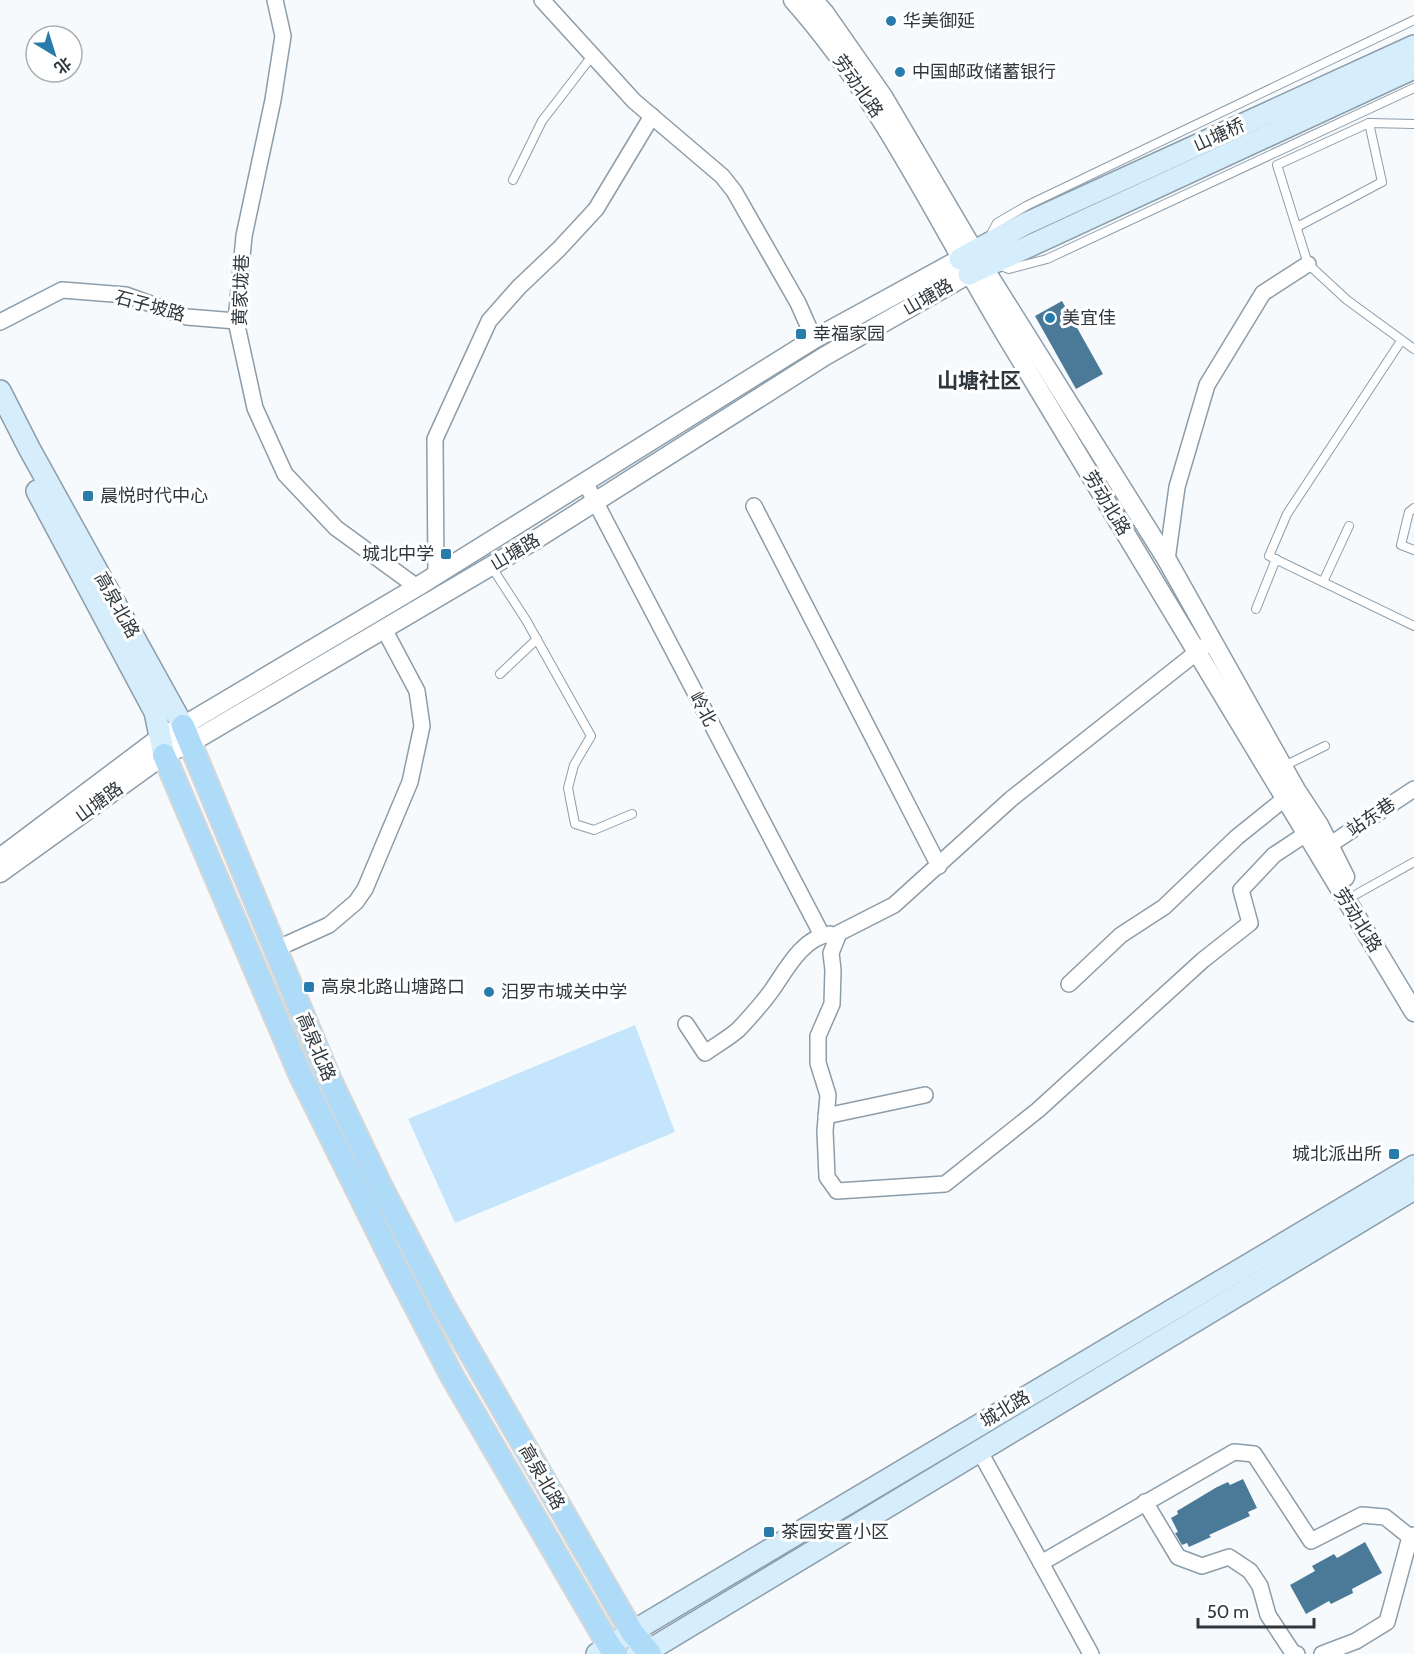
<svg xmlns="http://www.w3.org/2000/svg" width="1414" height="1654" font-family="Cabin,'Noto Sans SC',sans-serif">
<rect width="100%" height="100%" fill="#f7fafd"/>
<path fill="#c5e5fc" d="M635,1025l40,107 -220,91 -47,-104z"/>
<g fill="#4b7a99">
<path d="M1062,301l41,73 -27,15 -41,-73z"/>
<path d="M1243,1479l14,29 -9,4 2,4 -41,19 2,2 -22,10 -2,-4 -5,2 -7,-12 3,-1 -7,-14 7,-4 -1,-3 40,-24 11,-5 2,3z"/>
<path d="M1365,1542l17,31 -30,16 1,4 -22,11 -2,-3 -23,13 -16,-29 25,-14 -3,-5 22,-12 3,4z"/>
</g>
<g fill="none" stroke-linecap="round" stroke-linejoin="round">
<defs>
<g id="service">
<path d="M1414,124l-45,-1 -92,42 31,99 39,36 67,49"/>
<path d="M513,180l29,-59 50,-65"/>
<path d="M1297,227l85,-45 -13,-59"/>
<path d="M990,236l7,-13 29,-17 388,-186"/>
<path d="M998,265l11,4 38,-10 367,-171"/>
<path d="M1401,341l-114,173 -18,42 145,70"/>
<path d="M1414,508l-5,4 -8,33 13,5"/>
<path d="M491,566l35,54 65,116 -17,29 -6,23 7,36 19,6 38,-16"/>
<path d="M1323,582l26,-56"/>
<path d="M1256,609l20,-50"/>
<path d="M500,674l37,-35"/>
<path d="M1284,766l41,-20"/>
<path d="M1355,895l59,-33"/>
</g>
<g id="minor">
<path d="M275,0l8,36 -10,64 -29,136 -8,85 19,87 30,66 51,54 81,59"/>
<path d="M542,0l92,101 88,75 12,15 64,112 16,36"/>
<path d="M0,322l62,-32 64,5 61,22 49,4"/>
<path d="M585,482l237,453"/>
<path d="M754,506l185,360"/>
<path d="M1167,560l10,-73 30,-102 56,-92 45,-29"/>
<path d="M436,576l-1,-137 54,-118 30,-34 40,-38 37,-40 56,-93"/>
<path d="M1206,645l-195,154 -117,106 -55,28 -8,20 2,17 -1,34 -14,32v27l10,32 -3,36 2,46 10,14 108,-7 93,-74 165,-150 47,-37 -9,-33 33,-35 41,-27"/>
<path d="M1328,846l86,-57"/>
<path d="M276,949l53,-24 27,-23 9,-13 45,-107 12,-56 -5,-35 -33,-62"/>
<path d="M1069,984l52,-49 43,-28 73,-70 56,-45"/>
<path d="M686,1024l19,29c11,-8 24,-15 34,-24 11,-12 24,-26 33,-39 14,-20 31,-53 58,-56"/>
<path d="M826,1116l99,-21"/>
<path d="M979,1450l112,204"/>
<path d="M1145,1502l33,55 24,9 27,-9 21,14 10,15 8,29 25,38 4,1"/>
<path d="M1041,1563l193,-111 20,2 57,87 51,-26 23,2 25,20 4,-2"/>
<path d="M1322,1654l34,-13 31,-19 23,-85"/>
</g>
<g id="tertiary">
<path d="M793,0c89,100 145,223 214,337 136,225 270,451 407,675"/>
<path d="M813,0l11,12 60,86 100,170 183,292 129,230 23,35 26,52"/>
<path d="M1,857l161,-121 21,-10 234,-139 397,-248 146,-80"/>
<path d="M0,873l164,-118 28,-13 343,-202 290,-184 144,-82"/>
</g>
<g id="secondary">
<path d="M960,259l65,-35 389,-178"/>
<path d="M969,274l445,-206"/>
<path d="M0,391l29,57 154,278"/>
<path d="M37,491l118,221 9,43"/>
<path d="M597,1654l35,-22 782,-466"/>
<path d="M637,1654l11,-3 766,-462"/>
</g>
<g id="primary">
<path d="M183,726l146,352 53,111 61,116 189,327 18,22"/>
<path d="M164,755l136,319 97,196 55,106 158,271 6,7"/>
</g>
</defs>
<use href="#service" stroke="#8c9daa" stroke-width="10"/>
<use href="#minor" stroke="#8c9daa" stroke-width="18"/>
<use href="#tertiary" stroke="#8c9daa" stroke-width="21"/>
<use href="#secondary" stroke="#8c9daa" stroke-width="24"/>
<use href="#primary" stroke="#d6d7d8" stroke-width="26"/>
<use href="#service" stroke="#fff" stroke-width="8"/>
<use href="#minor" stroke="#fff" stroke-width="15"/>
<use href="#tertiary" stroke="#fff" stroke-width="18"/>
<use href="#secondary" stroke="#d6edfc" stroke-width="21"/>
<use href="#primary" stroke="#addbf8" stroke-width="22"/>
</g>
<g fill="#277cac" stroke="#fff" stroke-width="2">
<circle cx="891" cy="21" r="6"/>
<circle cx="900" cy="72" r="6"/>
<circle cx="1050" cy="318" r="6"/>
<rect x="795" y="328" width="12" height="12" rx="3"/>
<rect x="82" y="490" width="12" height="12" rx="3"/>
<rect x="440" y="548" width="12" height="12" rx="3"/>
<rect x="303" y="981" width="12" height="12" rx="3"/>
<circle cx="489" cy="992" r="6"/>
<rect x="1388" y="1148" width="12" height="12" rx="3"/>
<rect x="763" y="1526" width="12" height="12" rx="3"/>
</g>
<g text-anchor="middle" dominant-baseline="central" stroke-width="6" stroke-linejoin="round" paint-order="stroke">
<g font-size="18" fill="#30373c" stroke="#fff" text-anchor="start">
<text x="903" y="21">华美御延</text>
<text x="912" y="72">中国邮政储蓄银行</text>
<text x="1062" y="318">美宜佳</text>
<text x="813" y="334">幸福家园</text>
<text x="100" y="496">晨悦时代中心</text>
<text x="434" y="554" text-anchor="end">城北中学</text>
<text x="321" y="987">高泉北路山塘路口</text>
<text x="501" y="992">汨罗市城关中学</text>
<text x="1382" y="1154" text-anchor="end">城北派出所</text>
<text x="781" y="1532">茶园安置小区</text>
</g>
<g font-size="18" fill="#30373c" stroke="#fff">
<text transform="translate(858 86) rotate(55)">劳动北路</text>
<text transform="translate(1219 135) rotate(-25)">山塘桥</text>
<text transform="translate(241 290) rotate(-88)">黄家垅巷</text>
<text transform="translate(928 297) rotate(-30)">山塘路</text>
<text transform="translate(150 306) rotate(15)">石子坡路</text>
<text transform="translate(1107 503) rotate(59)">劳动北路</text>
<text transform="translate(515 552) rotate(-31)">山塘路</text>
<text transform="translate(117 605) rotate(61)">高泉北路</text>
<text transform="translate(703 709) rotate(62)">岭北</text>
<text transform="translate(99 802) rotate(-36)">山塘路</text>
<text transform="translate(1371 817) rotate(-34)">站东巷</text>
<text transform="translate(1358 920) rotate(58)">劳动北路</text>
<text transform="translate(316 1047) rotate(67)">高泉北路</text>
<text transform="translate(1005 1409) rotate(-31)">城北路</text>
<text transform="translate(542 1477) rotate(60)">高泉北路</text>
</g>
<g font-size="21" font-weight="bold" fill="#30373c" stroke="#fff">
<text x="979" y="380">山塘社区</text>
</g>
</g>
<g transform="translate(54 54) rotate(142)"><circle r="28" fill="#ffffff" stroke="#acafb1" stroke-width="1.5"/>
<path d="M0-4.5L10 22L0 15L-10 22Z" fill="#277cac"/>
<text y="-9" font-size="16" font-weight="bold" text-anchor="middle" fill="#30373c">北</text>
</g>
<path d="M1198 1618v9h116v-9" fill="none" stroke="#30373c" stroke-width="3"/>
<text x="1207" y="1618" font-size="18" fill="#30373c" stroke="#ffffff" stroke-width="4.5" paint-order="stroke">50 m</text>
</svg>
